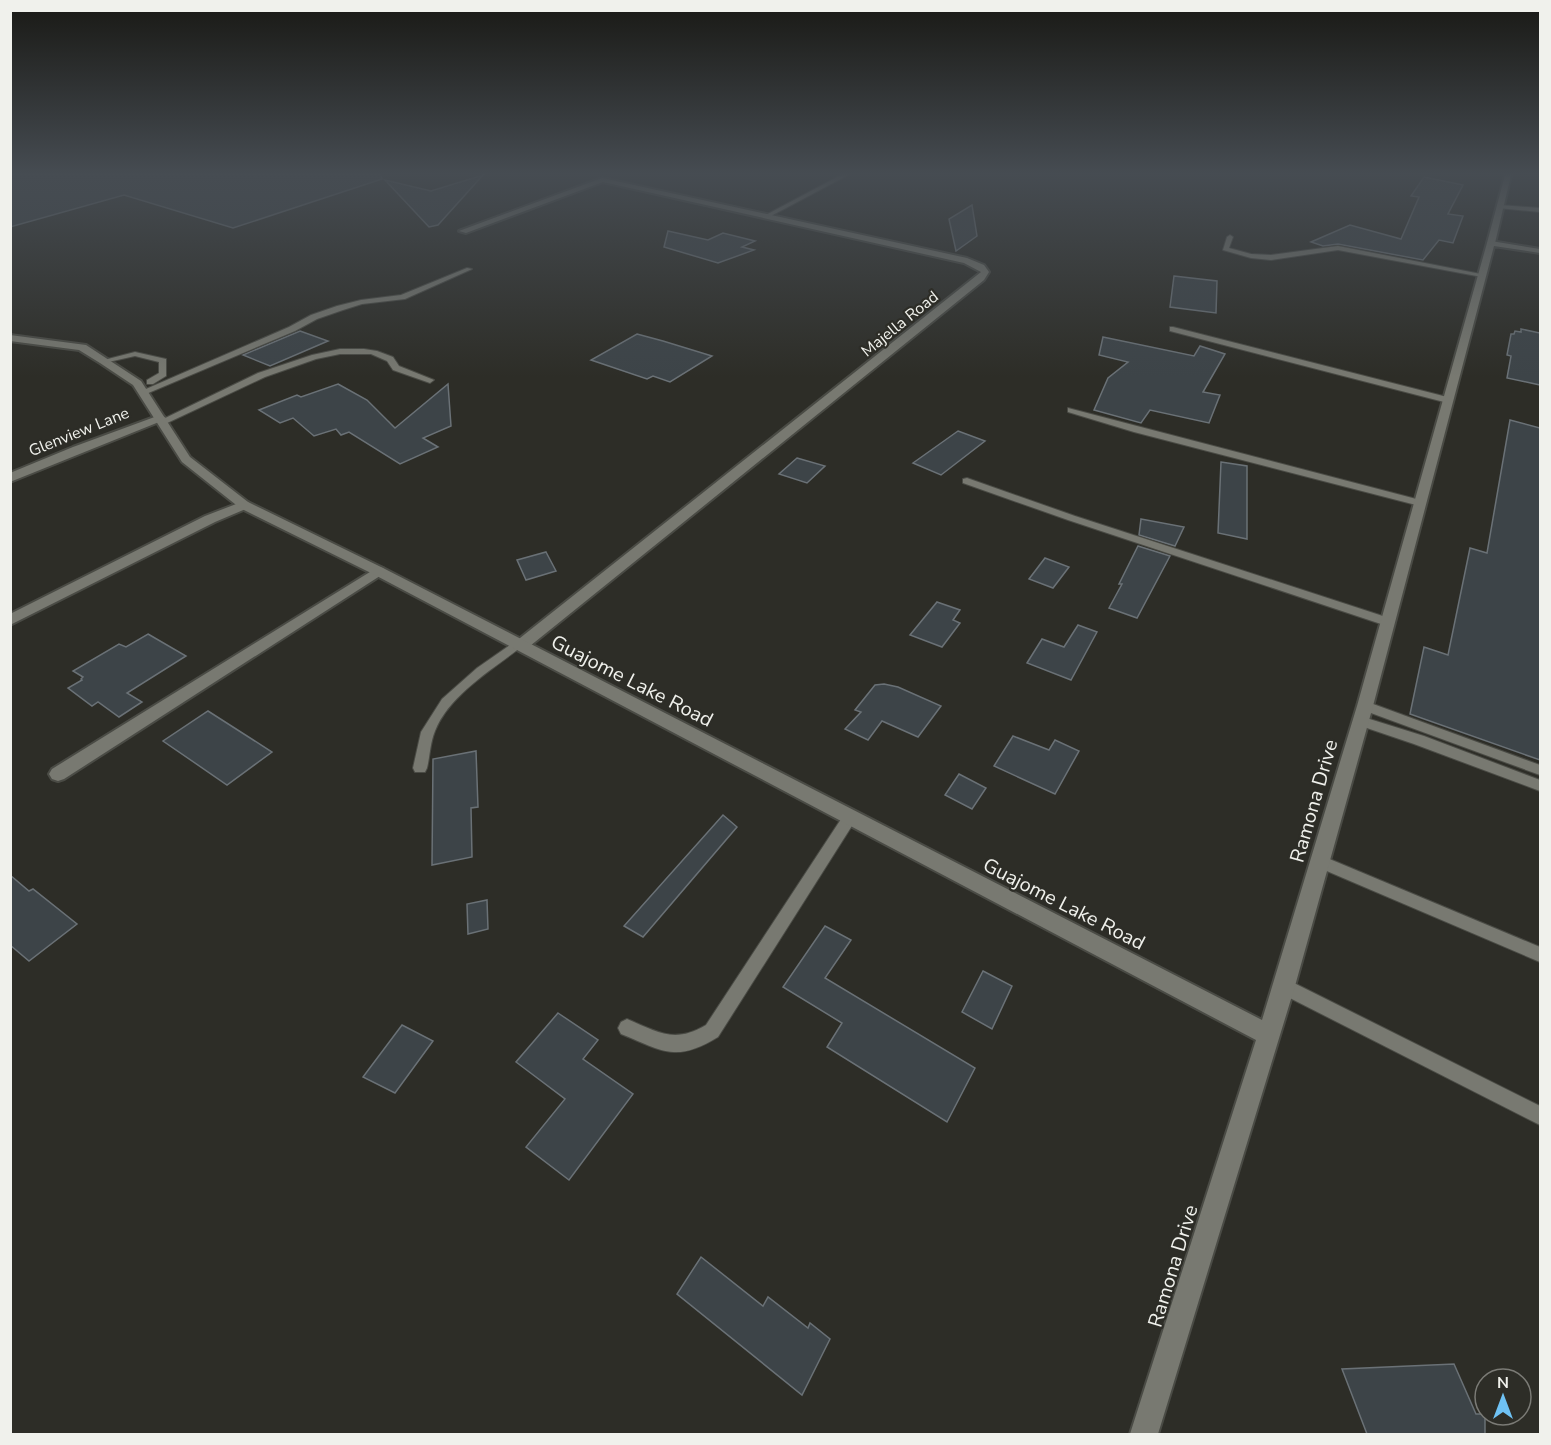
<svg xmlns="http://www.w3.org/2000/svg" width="1551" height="1445" font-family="'Nunito Sans',sans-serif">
<rect width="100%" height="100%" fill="#2d2d27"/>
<g fill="#3d4448" stroke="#6a7176" stroke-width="1.5">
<path d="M10,175h371l1,4 -149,49 -109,-33 -114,32z"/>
<path d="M483,175l-45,50 -9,2 -44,-47 46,11z"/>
<path d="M1424,177l39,8 -15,29 15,2 -10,27 -14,-3 -16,20 -85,-16 -15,2 -12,-4 39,-17 51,14 18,-42 -8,-1z"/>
<path d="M972,205l5,31 -21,15 -7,-32z"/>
<path d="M668,231l40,9 15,-7 32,8 -13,6 12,3 -36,13 -54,-16z"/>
<path d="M1174,276l43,5 -1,32 -46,-6z"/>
<path d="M1521,329l19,4v52l-33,-7 4,-22 -4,-1 4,-21h3l1,-3 6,1z"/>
<path d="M300,331l28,10 -58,25 -27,-11z"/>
<path d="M637,334l26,7 49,15 -42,26 -17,-6 -6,3 -56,-19z"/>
<path d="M1103,337l91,19 6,-10 25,8 -22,38 17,3 -11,28 -59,-13 -9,13 -47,-13 14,-32 20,-16 -29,-7z"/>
<path d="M338,384l29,16 28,28 53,-44 3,42 -28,12 15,9 -38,17 -51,-32 -8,3 -5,-6 -22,7 -21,-18 -13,5 -21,-13 38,-15 4,2z"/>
<path d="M1510,420l30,8v332l-130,-46 14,-67 24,8 22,-107 17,5z"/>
<path d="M958,431l27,10 -44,34 -28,-12z"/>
<path d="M797,458l28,8 -18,17 -28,-9z"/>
<path d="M1221,462l26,4v73l-29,-6z"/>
<path d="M1141,519l43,8 -9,19 -36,-11z"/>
<path d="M1138,546l32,10 -33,62 -28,-10 13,-24h-3z"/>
<path d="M546,552l10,19 -30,9 -9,-20z"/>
<path d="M1045,558l24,9 -16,21 -24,-9z"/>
<path d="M937,602l23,8 -7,10 7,3 -18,24 -32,-12z"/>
<path d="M1078,625l19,7 -26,48 -44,-17 15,-24 22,8z"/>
<path d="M148,634l38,22 -59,37 15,9 -23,15 -21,-15 -6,4 -24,-18 14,-8 -1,-1 2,-2 -10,-6 46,-27 7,3z"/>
<path d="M884,684l14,3 43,19 -23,31 -36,-16 -14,19 -23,-11 16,-17 -6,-2 20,-25z"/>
<path d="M208,711l64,41 -45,33 -64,-44z"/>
<path d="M1013,736l36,14 6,-10 24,11 -24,43 -61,-28z"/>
<path d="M476,751l2,56 -7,1 1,49 -40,8 1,-106z"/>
<path d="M959,774l27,14 -14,21 -27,-14z"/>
<path d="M723,815l14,12 -94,110 -19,-11z"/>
<path d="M10,875l19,16 4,-2 44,35 -48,37 -19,-16z"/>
<path d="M487,900l1,29 -20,5 -1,-30z"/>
<path d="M825,926l26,14 -26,38 150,90 -28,54 -120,-75 15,-24 -59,-36z"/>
<path d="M983,971l29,15 -20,43 -30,-17z"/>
<path d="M558,1013l40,27 -15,19 50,35 -64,86 -43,-33 39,-48 -49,-37z"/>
<path d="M402,1025l31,16 -38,52 -32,-16z"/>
<path d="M701,1257l62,49 5,-9 40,31 2,-5 20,16 -28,56 -125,-101z"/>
<path d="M1454,1364l22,50h9v20h-118l-25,-65z"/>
</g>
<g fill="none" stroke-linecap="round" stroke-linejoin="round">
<defs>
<g id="service">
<path d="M841,175h7l-79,42 -5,-1z"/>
<path d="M1500,205l40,3v4l-42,-4z"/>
<path d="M1230,235l3,2 -4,11 22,6 20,1 67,-9 148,29 -4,2 -144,-27 -67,10 -20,-2 -28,-8 4,-13z"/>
<path d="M467,268l5,1 -67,30 -43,5 -19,6 -26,9 -22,12 -149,63 -7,-2 150,-65 22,-12 26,-9 24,-6 40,-5z"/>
<path d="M1173,327l278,71 1,2 -4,3 -278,-72v-4z"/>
<path d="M340,349h24l13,2 16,6 6,9 35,14 -4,3 -37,-13 -6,-9 -16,-7h-31l-24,5 -51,18 -100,47 -8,-2 101,-49 54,-18z"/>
<path d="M135,352l31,7v17l-13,8h-6v-4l12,-7v-11l-24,-6 -31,7 -4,-2z"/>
<path d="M1068,408l356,93 1,2 -5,3 -286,-74 -66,-20z"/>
<path d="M967,478l108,38 317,103 2,3 -2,3h-8l-316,-105 -105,-37v-4z"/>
<path d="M517,640l4,1 2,3 -2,3c-29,23 -72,48 -86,84 -5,12 -5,25 -8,37l-2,4h-10l-2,-4 8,-36 21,-33 35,-31z"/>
<path d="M1365,701l175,64v10l-180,-66 -2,-3 2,-3z"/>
<path d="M1360,716l64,20 116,44v11l-126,-47 -59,-20 -2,-3 2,-3z"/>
<path d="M850,811l5,2 2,4 -2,4 -137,216c-42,26 -55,14 -97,-3l-3,-6 3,-6 6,-3c31,13 47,25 79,6l139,-212z"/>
<path d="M1320,855l220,92v15l-225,-96 -3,-5 3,-5z"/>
<path d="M1284,978l256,128v19l-262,-133 -3,-6 3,-6z"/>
</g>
<g id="minor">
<path d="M1505,175h6l-16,68 -4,2 -4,-2z"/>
<path d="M602,178l365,80 17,7 5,7 -5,8 -459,370h-10l-3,-4 3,-4 466,-370 -17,-9 -361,-81 -137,51 -7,-2z"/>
<path d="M160,415l6,3 -2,2 -154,62v-9l63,-26z"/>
<path d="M244,501l4,1 2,3 -2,3 -33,14 -205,103v-11l195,-98z"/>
<path d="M378,567l5,1 2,3 -2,3 -319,205 -6,2 -6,-2 -3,-5 3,-5z"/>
</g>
<path id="tertiary" d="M1491,241l49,8v4l-46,-7 -121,460 -78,280 -137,448h-28l126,-394 -883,-466 -133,-66 -58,-46 -49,-77 -33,-22 -21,-13 -69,-9v-6l76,10 55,36 49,76 58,45 135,66 879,452 95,-314 130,-463z"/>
</defs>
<use href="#service" stroke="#4a4b45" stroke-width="2"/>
<use href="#minor" stroke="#4a4b45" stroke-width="4"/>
<use href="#tertiary" stroke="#4a4b45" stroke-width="4"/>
<use href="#service" fill="#787971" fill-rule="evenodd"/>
<use href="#minor" fill="#787971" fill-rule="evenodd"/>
<use href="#tertiary" fill="#787971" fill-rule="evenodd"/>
</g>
<linearGradient id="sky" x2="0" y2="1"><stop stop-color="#191915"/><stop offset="0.46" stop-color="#464c52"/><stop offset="1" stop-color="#464c52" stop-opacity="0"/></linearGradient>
<rect width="1551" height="377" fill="url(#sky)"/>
<g text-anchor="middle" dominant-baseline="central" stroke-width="4.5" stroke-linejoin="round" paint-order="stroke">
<g font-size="16" fill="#f0f1ec" stroke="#2d2d27">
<text transform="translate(900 324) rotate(-39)">Majella Road</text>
<text transform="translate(79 432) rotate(-22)">Glenview Lane</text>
</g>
<g font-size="20" fill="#f0f1ec" stroke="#2d2d27">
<text transform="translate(632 681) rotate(27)">Guajome Lake Road</text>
<text transform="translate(1314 801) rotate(-74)">Ramona Drive</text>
<text transform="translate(1064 904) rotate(27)">Guajome Lake Road</text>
<text transform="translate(1173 1266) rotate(-73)">Ramona Drive</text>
</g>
</g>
<rect width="1551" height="1445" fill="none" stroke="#f0f1ec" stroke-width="24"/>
<g transform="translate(1503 1397)"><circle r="28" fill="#2d2d27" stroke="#7b7b76" stroke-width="1.5"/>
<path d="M0-4.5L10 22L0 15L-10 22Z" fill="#6fc2f4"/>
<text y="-9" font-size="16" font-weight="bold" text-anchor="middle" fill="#f0f1ec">N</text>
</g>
</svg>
